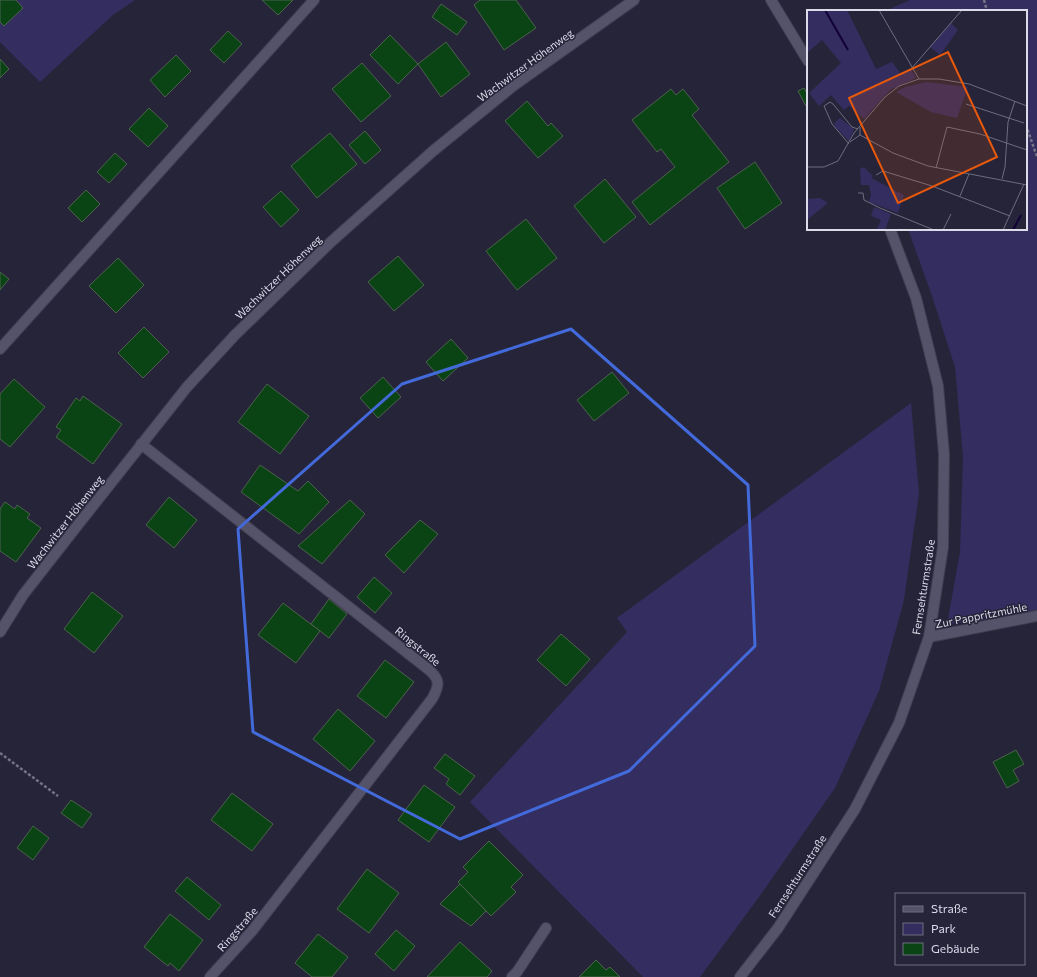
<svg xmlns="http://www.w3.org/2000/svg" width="1037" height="977" font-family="Commissioner,sans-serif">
<rect width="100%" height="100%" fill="#262439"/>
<g fill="#342d5f">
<path d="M0,0h135l-22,15 -73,67 -40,-40z"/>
<path d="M910,0h127v616l-90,8 13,-72 3,-95 -8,-90 -23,-71 -24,-67h118v-218h-141z"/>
<path d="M911,403l8,90 -15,107 -25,91 -44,97 -76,109 -59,80h-57l-173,-175 157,-170 -10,-14z"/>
</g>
<g fill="#0b4414" stroke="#4d614e">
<path d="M0,0h16l7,8 -19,18 -4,-4z"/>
<path d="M262,0h31l-15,15z"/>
<path d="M480,0h36l20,28 -32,22 -30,-45z"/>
<path d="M441,4l26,18 -10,13 -25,-18z"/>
<path d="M228,31l14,13 -18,19 -14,-13z"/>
<path d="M390,35l28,29 -20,20 -28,-29z"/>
<path d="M446,42l24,32 -29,23 -23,-33z"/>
<path d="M176,55l15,16 -26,26 -15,-17z"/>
<path d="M0,59l9,10 -9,9z"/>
<path d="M362,63l29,33 -30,26 -29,-33z"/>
<path d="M804,88l4,7v10l-2,1 -8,-15z"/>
<path d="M671,89l5,6 7,-6 16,20 -7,6 37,47 -79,63 -18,-23 43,-35 -14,-18 -4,3 -25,-32z"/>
<path d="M527,101l21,25 3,-3 12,13 -25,22 -33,-37z"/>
<path d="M149,108l19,18 -20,21 -19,-18z"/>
<path d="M365,131l16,19 -16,14 -16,-19z"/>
<path d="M330,133l27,31 -40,34 -26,-32z"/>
<path d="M115,153l12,11 -18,19 -12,-11z"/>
<path d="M755,162l27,41 -37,26 -28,-41z"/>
<path d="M605,179l31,38 -32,26 -30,-37z"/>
<path d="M86,190l14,14 -18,18 -14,-14z"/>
<path d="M281,191l18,19 -18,17 -18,-20z"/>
<path d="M526,219l31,39 -40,32 -31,-39z"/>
<path d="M398,256l26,29 -30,26 -26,-29z"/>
<path d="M118,258l26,27 -28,28 -27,-27z"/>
<path d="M0,272l9,7 -9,11z"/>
<path d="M144,327l25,25 -26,26 -25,-25z"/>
<path d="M451,339l17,19 -25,23 -17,-19z"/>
<path d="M612,372l17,21 -35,28 -17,-21z"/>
<path d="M383,377l18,20 -23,21 -18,-20z"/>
<path d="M14,379l31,28 -35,40 -10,-8v-45z"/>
<path d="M267,384l42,32 -29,38 -42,-32z"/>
<path d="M83,396l39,28 -29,40 -37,-27 5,-7 -5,-3 20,-29 4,3z"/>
<path d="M260,465l38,26 10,-10 21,21 -30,32 -58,-42z"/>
<path d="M169,497l28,23 -23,28 -28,-23z"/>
<path d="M350,500l15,14 -43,50 -24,-18z"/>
<path d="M5,502l10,7 2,-4 13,9 -3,4 14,10 -25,34 -16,-11v-42z"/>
<path d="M420,520l18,14 -34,39 -19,-18z"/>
<path d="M374,577l18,16 -17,20 -18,-16z"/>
<path d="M92,592l31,24 -29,37 -30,-24z"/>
<path d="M329,599l18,15 -18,24 -18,-14z"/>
<path d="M283,603l37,28 -24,32 -38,-28z"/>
<path d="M561,634l29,25 -24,27 -29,-26z"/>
<path d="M385,660l29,22 -28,36 -29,-22z"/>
<path d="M338,709l37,32 -25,30 -37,-32z"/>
<path d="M1016,750l8,14 -11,6 6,11 -12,7 -14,-26z"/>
<path d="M445,754l30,22 -15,19 -14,-11 3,-5 -15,-11z"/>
<path d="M424,785l31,22 -26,35 -31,-22z"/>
<path d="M232,793l41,31 -21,27 -41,-31z"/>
<path d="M71,800l21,14 -10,14 -21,-15z"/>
<path d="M33,826l16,12 -16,22 -16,-12z"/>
<path d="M489,841l34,34 -12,12 5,5 -25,24 -33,-34 10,-10 -5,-5z"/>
<path d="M367,869l32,24 -30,40 -32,-24z"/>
<path d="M187,877l34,28 -12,15 -34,-29z"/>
<path d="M460,884l26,27 -15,15 -31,-22z"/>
<path d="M170,914l33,26 -24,31 -9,-8 -2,3 -24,-19z"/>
<path d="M396,930l19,16 -21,25 -19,-17z"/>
<path d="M318,934l30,23 -16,20h-20l-17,-14z"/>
<path d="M460,942l32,29 -5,6h-60z"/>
<path d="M596,960l10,10 4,-3 10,10h-41z"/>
</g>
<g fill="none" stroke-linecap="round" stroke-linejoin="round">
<defs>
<path id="service" d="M0,349l314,-349"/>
<g id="minor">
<path d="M141,444l287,225c12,10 12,16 4,30l-180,232 -42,46"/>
<path d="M0,632l23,-37 54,-69 110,-139 48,-52 97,-94 101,-90 80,-65 121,-86"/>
<path d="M929,637l108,-21"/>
<path d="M512,977l5,-5 29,-44"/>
</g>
<g id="tertiary">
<path d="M771,0l37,61"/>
<path d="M740,977l38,-49 77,-119 44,-86 30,-86 14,-90 1,-93 -6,-68 -22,-88 -26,-69"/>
</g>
</defs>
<use href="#service" stroke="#403e50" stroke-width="12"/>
<use href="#minor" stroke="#403e50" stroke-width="12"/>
<use href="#tertiary" stroke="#403e50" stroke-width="12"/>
<g stroke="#757486" stroke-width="2.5" stroke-dasharray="3 2" stroke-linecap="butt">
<path d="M984,0l3,11"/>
<path d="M1026,125l11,32"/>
<path d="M0,753l58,43"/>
</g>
<use href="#service" stroke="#54536a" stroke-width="10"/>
<use href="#minor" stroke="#54536a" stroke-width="10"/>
<use href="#tertiary" stroke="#54536a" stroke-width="10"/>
</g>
<path fill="none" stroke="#436adb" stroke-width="3" stroke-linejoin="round" d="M571,329l177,156 7,161 -126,125 -169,68 -207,-107 -15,-203 164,-145z"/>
<g text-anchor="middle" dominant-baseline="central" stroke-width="3" stroke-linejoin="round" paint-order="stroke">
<g font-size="11" fill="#dbdbe9" stroke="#262439">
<text transform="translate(525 65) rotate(-36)">Wachwitzer Höhenweg</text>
<text transform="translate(278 277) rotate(-44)">Wachwitzer Höhenweg</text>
<text transform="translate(65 522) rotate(-52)">Wachwitzer Höhenweg</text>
<text transform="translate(923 587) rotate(-81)">Fernsehturmstraße</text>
<text transform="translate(981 615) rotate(-11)">Zur Pappritzmühle</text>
<text transform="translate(418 646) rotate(39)">Ringstraße</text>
<text transform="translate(797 876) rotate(-57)">Fernsehturmstraße</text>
<text transform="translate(237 929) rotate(-49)">Ringstraße</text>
</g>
</g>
<g transform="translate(807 10)">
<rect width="220" height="220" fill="#262439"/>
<path d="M0,0h40l29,59 16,-7 8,11 11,-4 5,9 -26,12 -26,29 -15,-13 -5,4 -13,-15 -12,11 -10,-13 32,-30 -19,-23 -15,13zM144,13l7,7 -18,25 -10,-8zM119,72l42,5 -11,31 -26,-6 -35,-20 9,-5zM33,108l14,11 -5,12 -14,-14 -1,-4zM57,157l9,9 -2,2 33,17 -6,18 -29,-11 2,-7 -2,-10h-8l-1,-16zM13,188l8,5 -21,17v-21zM67,197l17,7 -6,16 -8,-1 4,-9 -10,-4z" fill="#342d5f"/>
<path fill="none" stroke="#110136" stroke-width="2" d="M18,0l23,40M206,220l8,-15"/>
<path fill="none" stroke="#6e6d7f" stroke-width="1" d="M72,0l40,69M104,59l51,-59M159,94l58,19M53,125l33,18 35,13 99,19M43,132l10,-7v-8M42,134l-17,-20 -8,-18 6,-4 3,2 19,23 6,2M0,157h17l14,-6 16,-28 31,-36 14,-11 20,-7h20l30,5 58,22M129,158l11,-41 33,7 47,16M69,165l7,-4 49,15 78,30M195,169l3,-12 3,-45 7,-21M51,183h5l1,7 16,8 54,22M153,186l9,-22M136,220l8,-16M196,220l21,-46"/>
<path fill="#e8590c" fill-opacity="0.15" stroke="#e8590c" stroke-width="2" d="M141,42l49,105 -99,46 -49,-105z"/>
<rect width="220" height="220" fill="none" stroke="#dbdbe9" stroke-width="2"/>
</g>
<rect x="895" y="893" width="130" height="72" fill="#262439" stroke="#6e6d7f"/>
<rect x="903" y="906" width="20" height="6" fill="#54536a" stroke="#6e6d7f"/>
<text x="931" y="913" font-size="12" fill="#dbdbe9">Straße</text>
<rect x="903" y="923" width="20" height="12" fill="#342d5f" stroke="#6e6d7f"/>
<text x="931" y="933" font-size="12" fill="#dbdbe9">Park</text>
<rect x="903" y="943" width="20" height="12" fill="#0b4414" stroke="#6e6d7f"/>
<text x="931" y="953" font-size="12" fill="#dbdbe9">Gebäude</text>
</svg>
